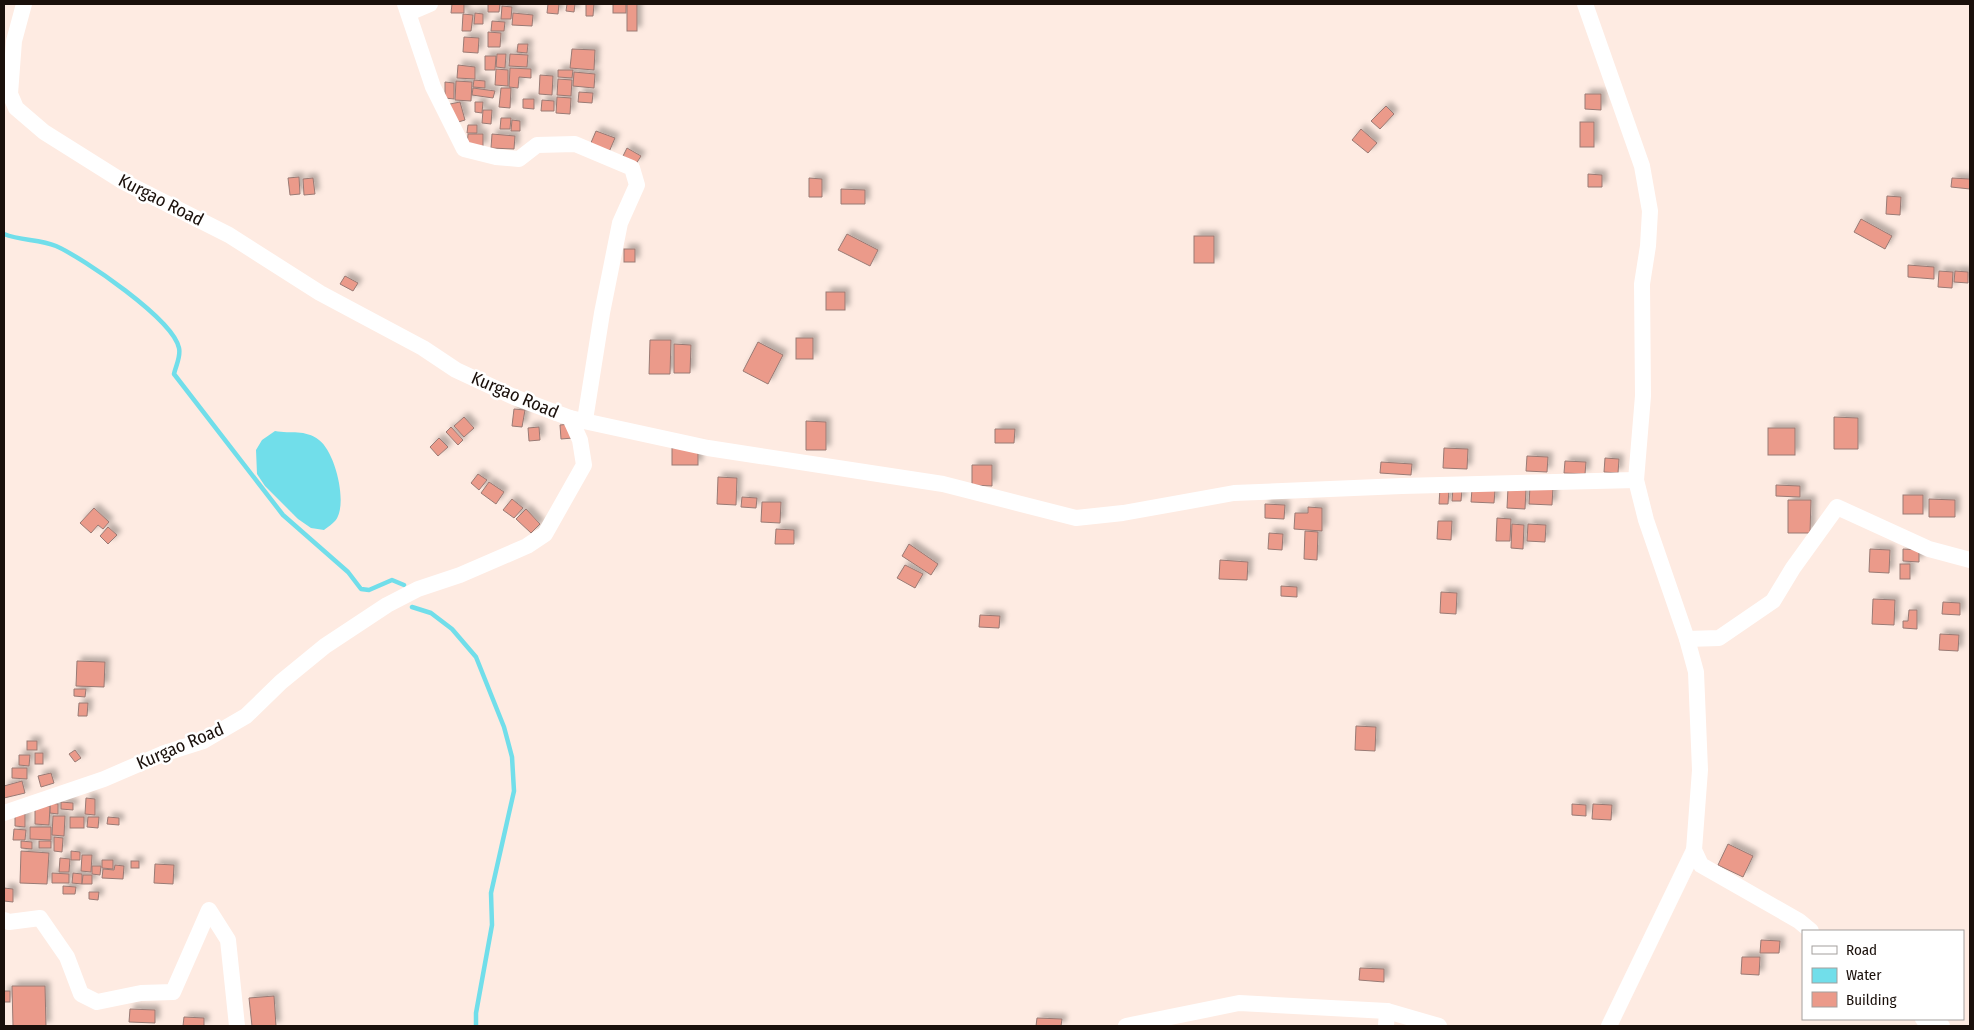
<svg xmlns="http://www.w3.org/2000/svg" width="1974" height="1030" font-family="'Fira Sans Condensed',sans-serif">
<defs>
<filter id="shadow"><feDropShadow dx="4.5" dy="-4.5" stdDeviation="2.5" flood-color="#0004"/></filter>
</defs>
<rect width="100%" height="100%" fill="#feebe2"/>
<path fill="#71deea" d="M275,431c16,3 30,-2 44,9 16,12 27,58 19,76 -2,6 -9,10 -14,14l-13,-2 -13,-9 -33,-33 -8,-12 -1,-24 6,-10z"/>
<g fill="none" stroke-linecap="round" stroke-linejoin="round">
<g stroke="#71deea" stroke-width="4.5">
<path d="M4,234c17,7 35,5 52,12 27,12 117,73 123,102 2,9 -3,17 -5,26l109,141 65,57 13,17 8,1 23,-10 12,5"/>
<path d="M412,607l19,6 21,16 24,28 28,70 8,30 2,34 -23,102 1,32 -16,88v13"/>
</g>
</g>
<g fill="#eb9a8a" stroke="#997a74" filter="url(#shadow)">
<path d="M452,4h12v9h-13z"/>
<path d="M488,4h12l-1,8h-11z"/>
<path d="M548,4h11l-1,10 -11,-1z"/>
<path d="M567,4h8l-1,8 -8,-1z"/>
<path d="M586,4h8l-1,12h-7z"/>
<rect x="613" y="4" width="13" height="9"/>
<rect x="627" y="4" width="10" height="27"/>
<path d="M502,6l10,1 -1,12h-10z"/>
<path d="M475,13l8,1v10h-9z"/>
<path d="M513,13l20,2 -1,11 -20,-1z"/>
<path d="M463,14l10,1 -2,16h-9z"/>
<path d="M492,21l13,1 -1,9h-13z"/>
<path d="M488,32l13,1 -1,14h-12z"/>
<path d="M464,37l15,1 -1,15 -15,-1z"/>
<path d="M518,44h10l-1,9 -10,-1z"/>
<path d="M572,49l23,1 -1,20 -24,-2z"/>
<path d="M497,54h9l-1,14 -9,-1z"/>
<path d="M510,54l18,1 -1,12 -18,-1z"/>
<path d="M485,56h11l-1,14h-10z"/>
<path d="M458,65l17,2v12l-18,-1z"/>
<path d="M510,68l21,1v9l-12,-1 -1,11 -9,-1z"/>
<path d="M496,69l12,1v16l-13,-1z"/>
<path d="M558,70h15l-1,8 -14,-1z"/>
<path d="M574,72l21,2 -1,14 -21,-2z"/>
<path d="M540,75l13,1 -1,19 -13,-1z"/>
<path d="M558,79l14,1 -1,16 -14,-1z"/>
<path d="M474,80l11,1v7l-12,-1z"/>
<path d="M456,81l16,1 -1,19 -16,-1z"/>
<path d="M445,82l9,1v16l-9,-1z"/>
<path d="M473,88l22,3 -2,7 -21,-3z"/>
<path d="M501,88h10l-1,20 -11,-1z"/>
<path d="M579,92l14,1 -1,10 -14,-1z"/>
<path d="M1585,94h16v16l-16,-1z"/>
<path d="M557,97l14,1 -1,16 -14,-1z"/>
<path d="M523,99h11v10l-11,-1z"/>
<path d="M542,100l12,1v10h-13z"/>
<path d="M460,102l5,18 -10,3 -5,-19z"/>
<path d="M475,102h8l-1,11 -7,-1z"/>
<path d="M1386,106l8,8 -14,15 -9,-8z"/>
<path d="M483,110h9l-1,14 -9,-1z"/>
<path d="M501,118h10l-1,11h-10z"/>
<path d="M512,120l8,1v10h-9z"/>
<rect x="1580" y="122" width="14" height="25"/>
<path d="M468,125h9v8h-10z"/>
<path d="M1361,129l16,14 -9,10 -16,-13z"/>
<path d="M596,131l19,7 -6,14 -19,-7z"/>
<path d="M468,134h15v13h-16z"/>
<path d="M492,134l23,2 -1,13 -23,-1z"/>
<path d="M627,148l14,8 -5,8 -13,-8z"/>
<path d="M1588,174l14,1v12h-14z"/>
<path d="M299,177l1,17 -10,1 -2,-17z"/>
<path d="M313,178l2,16 -11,1 -1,-16z"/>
<path d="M809,178l13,1v18h-13z"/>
<path d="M1952,178l18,1v10l-19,-2z"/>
<path d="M841,189l24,1v14h-24z"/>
<path d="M1887,196l14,1 -1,18 -14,-1z"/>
<path d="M1861,219l31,17 -7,13 -31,-17z"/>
<path d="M847,234l31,16 -8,16 -32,-16z"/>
<rect x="1194" y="236" width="20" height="27"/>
<rect x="624" y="249" width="11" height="13"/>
<path d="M1908,265l26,2v12l-26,-2z"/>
<path d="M1939,271l14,1 -1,16 -14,-1z"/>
<path d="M1955,271l13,1v11l-14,-1z"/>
<path d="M345,276l13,7 -5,8 -13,-7z"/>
<rect x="826" y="292" width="19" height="18"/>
<rect x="796" y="338" width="17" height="21"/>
<path d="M650,340h21l-1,34h-21z"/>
<path d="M758,342l25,13 -15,29 -25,-13z"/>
<path d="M674,344l17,1 -1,28h-16z"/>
<path d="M514,409l11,1 -3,17 -10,-1z"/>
<path d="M464,417l10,11 -10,9 -10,-11z"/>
<path d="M1834,417l24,1v31h-24z"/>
<path d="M806,421l20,1v28h-20z"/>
<path d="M571,424l2,14 -12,1 -1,-14z"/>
<path d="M451,427l12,13 -5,5 -12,-13z"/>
<path d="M539,427l1,13 -11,1 -1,-13z"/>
<rect x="1768" y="428" width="27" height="27"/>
<path d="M995,429h20l-1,14h-19z"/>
<path d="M439,438l9,9 -10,9 -8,-9z"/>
<rect x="672" y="448" width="26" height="17"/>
<path d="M1444,448l24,1 -1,20 -24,-1z"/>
<path d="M1527,456l21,1 -1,15 -21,-1z"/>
<path d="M1605,458l14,1 -1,14 -14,-1z"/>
<path d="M1565,461l21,1 -1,12 -21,-1z"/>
<path d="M1381,462l31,2 -1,11 -31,-2z"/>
<path d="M972,465h20v21l-20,-1z"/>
<path d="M478,474l9,6 -8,10 -8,-7z"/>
<path d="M718,477l19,1 -1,27 -19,-1z"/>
<path d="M489,482l15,10 -8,12 -15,-11z"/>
<path d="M1776,485l24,1v11l-24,-1z"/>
<path d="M1530,486l23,1 -1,18 -23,-1z"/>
<path d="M1440,488l9,1 -1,15h-9z"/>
<path d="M1453,488l9,1 -1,12h-9z"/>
<path d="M1508,488l18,1 -1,20 -18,-1z"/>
<path d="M1472,489l23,1 -1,13 -23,-1z"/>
<rect x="1903" y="495" width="20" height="19"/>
<path d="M742,497l15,1 -1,10 -15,-1z"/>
<path d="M512,499l11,9 -9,10 -11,-8z"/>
<path d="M1929,499l26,1v17h-26z"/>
<path d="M1788,500h23l-1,33h-22z"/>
<path d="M762,502h19l-1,21 -19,-1z"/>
<path d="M1265,504l20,1 -1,14 -19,-1z"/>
<path d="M1308,507l14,1v23l-28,-2 1,-16h13z"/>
<path d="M94,508l15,14 -6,7 -5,-4 -7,8 -11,-10z"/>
<path d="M526,509l14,15 -9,9 -15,-14z"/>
<path d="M1497,518l14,1 -1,22h-14z"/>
<path d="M1438,521h14l-1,19 -14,-1z"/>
<path d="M1512,524l12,1 -1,24 -12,-1z"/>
<path d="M1528,524l18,1 -1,17 -18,-1z"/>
<path d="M108,527l9,8 -9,9 -8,-8z"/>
<path d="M776,529l18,1v14h-19z"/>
<path d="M1305,531l13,1 -1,28 -13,-1z"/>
<path d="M1269,533l14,1 -1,16 -14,-1z"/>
<path d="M909,544l29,20 -7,11 -29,-19z"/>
<path d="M1870,549l20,1 -1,23 -20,-1z"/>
<path d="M1903,549l16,1v12l-16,-1z"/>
<path d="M1220,560l28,2 -1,18 -28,-1z"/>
<rect x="1900" y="564" width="10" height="15"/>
<path d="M905,565l18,9 -8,14 -18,-10z"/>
<path d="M1281,586l16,1v10l-16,-1z"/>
<path d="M1441,592l16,1 -1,21 -16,-1z"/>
<path d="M1873,599l22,1 -1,25 -22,-1z"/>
<path d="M1943,602l17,1v12l-18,-1z"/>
<path d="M1909,610h8v19l-14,-1v-7h5z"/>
<path d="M980,615l20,1 -1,12 -20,-1z"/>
<path d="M1940,634l19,1 -1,16 -19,-1z"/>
<path d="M77,661l28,1 -1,25 -28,-1z"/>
<path d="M74,689h12l-1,8 -11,-1z"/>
<path d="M79,703h9l-1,13h-9z"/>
<path d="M1356,726l20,1 -1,24 -20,-1z"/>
<rect x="27" y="741" width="10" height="9"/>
<path d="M75,750l6,8 -6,4 -6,-8z"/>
<rect x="35" y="753" width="8" height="11"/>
<path d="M19,755h11l-1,11 -10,-1z"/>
<path d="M12,768h15v11l-15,-1z"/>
<path d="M51,773l3,10 -13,4 -3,-11z"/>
<path d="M22,781l3,12 -21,5v-12z"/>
<path d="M86,798l9,1v16l-10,-1z"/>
<path d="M61,802l12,1v7l-12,-1z"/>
<path d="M50,803l8,1v10l-8,-1z"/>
<path d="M1572,804l14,1v11l-14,-1z"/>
<path d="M1593,804l19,1 -1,15 -19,-1z"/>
<path d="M35,806h15l-1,19 -14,-1z"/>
<path d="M15,813l10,1v13l-10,-1z"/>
<path d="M53,816h12l-1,20 -12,-1z"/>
<rect x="70" y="817" width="14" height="11"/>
<path d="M88,817h11l-1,11 -11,-1z"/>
<path d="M108,817l11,1v7l-12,-1z"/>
<path d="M30,827h21v13l-21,-1z"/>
<path d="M14,829l12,1 -1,10h-12z"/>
<path d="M54,837l9,1 -1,14 -8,-1z"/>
<path d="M21,841l11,1v7l-11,-1z"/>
<rect x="39" y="841" width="12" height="7"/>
<path d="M1728,844l25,12 -10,21 -25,-12z"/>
<path d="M21,851l28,2 -2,31 -27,-1z"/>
<path d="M71,851l9,1v8h-9z"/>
<path d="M82,855h10l-1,17 -10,-1z"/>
<path d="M60,858l10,1 -1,13h-10z"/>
<path d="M102,860h11v9l-11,-1z"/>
<rect x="131" y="861" width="8" height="7"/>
<path d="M155,864l19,1 -1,19 -19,-1z"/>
<path d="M115,865l9,1 -1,13 -21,-1 1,-9 11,1z"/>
<path d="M92,866h9l-1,9 -8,-1z"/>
<path d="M52,873l17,1v9h-17z"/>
<path d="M73,873l9,1v10l-10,-1z"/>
<path d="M83,875h9v9h-10z"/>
<path d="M63,886l13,1 -1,7h-12z"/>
<path d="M4,888l9,1v13l-9,-1z"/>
<path d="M89,892h10l-1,8 -9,-1z"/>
<path d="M1761,940l19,1 -1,12h-19z"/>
<path d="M1742,957h18l-1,18 -18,-1z"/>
<path d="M1360,968l24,1v13l-25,-2z"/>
<path d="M12,986h33l1,40h-33z"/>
<rect x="4" y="991" width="6" height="11"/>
<path d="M274,996l2,30h-24l-3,-28z"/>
<path d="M130,1009l25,1v13l-26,-1z"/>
<path d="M184,1017l20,1v8h-21z"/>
<path d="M1037,1018l25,1 -1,7h-25z"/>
</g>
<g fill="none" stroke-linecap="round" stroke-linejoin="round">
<g stroke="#fff" stroke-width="16">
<path d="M405,4l28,83 31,62 32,8 23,2 18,-14 38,-1 57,24 5,17 -17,38 -18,90 -17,107"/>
<path d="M1585,4l57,162 8,45 -2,35 -6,38 1,112 -7,84 10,40 41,119 9,33 4,98 -6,80 7,15 98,56 12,10"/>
<path d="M409,13l21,-9"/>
<path d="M570,418l138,30 235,36 133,34 47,-5 111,-20 168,-7 234,-6"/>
<path d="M1687,639l32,-1 54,-37 20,-33 44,-61 92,42 41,11"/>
<path d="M4,813l100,-34 58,-25 41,-13 43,-25 35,-34 44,-36 62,-41 31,-16 42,-14 67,-29 18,-12 39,-69 -4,-25 -10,-22 -56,-21 -58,-27 -33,-22 -103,-55 -91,-58 -107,-54 -78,-49 -28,-24 -6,-14 4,-53 10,-37"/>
<path d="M4,920l5,2 31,-4 27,39 14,37 16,8 44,-9 32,-1 36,-82 19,30 9,86"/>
<path d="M1923,1019l19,7"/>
<path d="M1126,1026l113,-23 148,8 52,15"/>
<path d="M1386,1026l1,-15"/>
<path d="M1609,1026l85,-176"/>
</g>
</g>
<g text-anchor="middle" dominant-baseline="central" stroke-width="5" stroke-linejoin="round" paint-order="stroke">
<g font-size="18" fill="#1a100b" stroke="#fff">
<text transform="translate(161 200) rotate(27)">Kurgao Road</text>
<text transform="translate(515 395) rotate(23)">Kurgao Road</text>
<text transform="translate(180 746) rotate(-23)">Kurgao Road</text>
</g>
</g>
<rect width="1974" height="1030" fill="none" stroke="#1a100b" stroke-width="10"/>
<rect x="1802" y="930" width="162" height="90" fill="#ffffff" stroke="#a39f9d"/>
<rect x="1812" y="946" width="25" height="8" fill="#ffffff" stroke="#a39f9d"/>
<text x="1846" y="955" font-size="15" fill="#1a100b">Road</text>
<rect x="1812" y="968" width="25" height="15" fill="#71deea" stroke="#a39f9d"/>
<text x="1846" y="980" font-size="15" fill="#1a100b">Water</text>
<rect x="1812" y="992" width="25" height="15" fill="#eb9a8a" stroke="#a39f9d"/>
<text x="1846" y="1005" font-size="15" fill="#1a100b">Building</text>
</svg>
